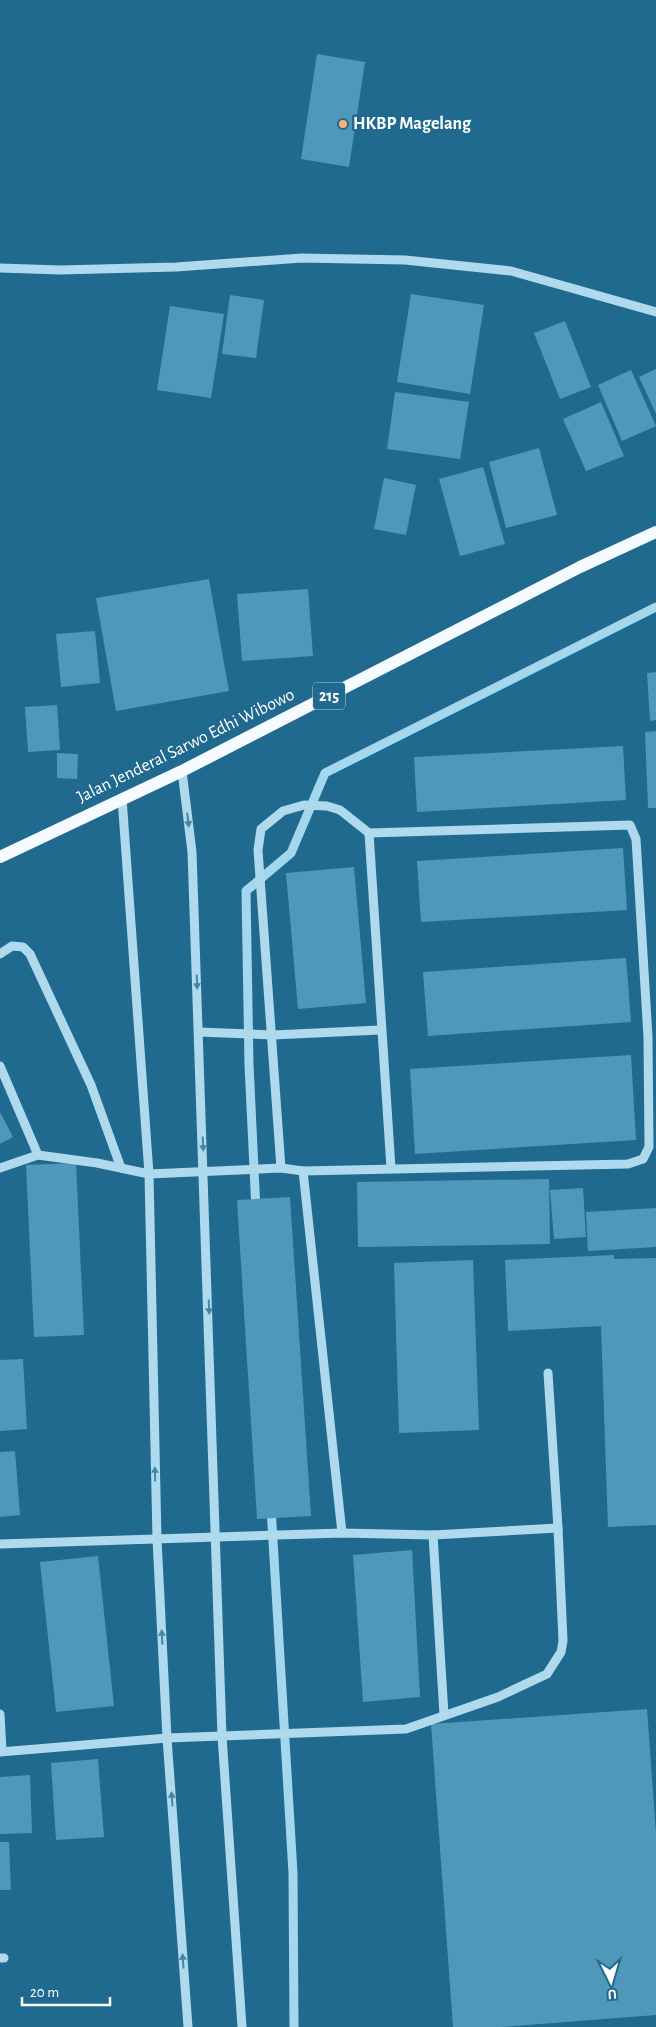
<svg xmlns="http://www.w3.org/2000/svg" width="656" height="2027" font-family="'Alegreya Sans',sans-serif">
<rect width="100%" height="100%" fill="#206a8f"/>
<g fill="none" stroke-linecap="round" stroke-linejoin="round">
<g stroke="#a3d7ee" stroke-width="9">
<path d="M256,1210l-7,-145 -3,-174 45,-38 34,-80 331,-166"/>
<path d="M271,1508l22,365 1,154"/>
</g>
</g>
<g fill="#5098ba">
<path d="M317,54l48,8 -16,105 -48,-8z"/>
<path d="M411,294l73,11 -14,89 -73,-12z"/>
<path d="M230,295l34,5 -8,58 -34,-4z"/>
<path d="M170,306l54,8 -13,84 -54,-8z"/>
<path d="M565,321l26,66 -31,12 -26,-66z"/>
<path d="M656,369v45l-17,-37z"/>
<path d="M631,370l25,56 -34,15 -24,-56z"/>
<path d="M395,392l74,10 -9,57 -73,-10z"/>
<path d="M601,402l23,54 -38,15 -23,-52z"/>
<path d="M539,448l18,67 -51,13 -17,-66z"/>
<path d="M483,467l22,77 -45,12 -21,-77z"/>
<path d="M384,478l32,7 -10,50 -32,-6z"/>
<path d="M209,579l20,112 -113,20 -20,-113z"/>
<path d="M308,589l5,67 -71,5 -5,-67z"/>
<path d="M95,631l5,52 -39,4 -5,-53z"/>
<path d="M656,672v48l-6,1 -3,-48z"/>
<path d="M57,705l3,45 -32,2 -3,-45z"/>
<path d="M656,731v77h-8l-3,-76z"/>
<path d="M623,746l3,54 -209,12 -3,-55z"/>
<path d="M57,753l21,1 -1,25 -20,-1z"/>
<path d="M623,848l4,62 -206,12 -4,-61z"/>
<path d="M354,867l12,136 -68,6 -12,-136z"/>
<path d="M626,958l5,64 -203,14 -5,-64z"/>
<path d="M631,1055l5,85 -221,14 -5,-85z"/>
<path d="M0,1112l13,25 -13,7z"/>
<path d="M76,1163l8,172 -50,2 -8,-172z"/>
<path d="M549,1179l1,65 -192,3 -1,-65z"/>
<path d="M583,1188l3,49 -32,2 -4,-49z"/>
<path d="M290,1197l21,319 -54,3 -20,-319z"/>
<path d="M656,1208v39l-68,4 -2,-39z"/>
<path d="M614,1255v4l42,-1v267l-48,2 -7,-201 -93,5 -3,-71z"/>
<path d="M473,1260l6,170 -80,3 -5,-170z"/>
<path d="M23,1359l4,70 -27,2v-71z"/>
<path d="M15,1451l5,64 -20,2v-65z"/>
<path d="M412,1550l8,147 -57,5 -10,-147z"/>
<path d="M98,1556l16,150 -58,6 -16,-150z"/>
<path d="M647,1709l9,124v182l-155,12h-48l-22,-303z"/>
<path d="M98,1759l6,78 -48,3 -5,-77z"/>
<path d="M30,1775l2,58 -32,1v-57z"/>
<path d="M0,1842h9l2,48h-11z"/>
</g>
<g fill="none" stroke-linecap="round" stroke-linejoin="round">
<g stroke="#afd9ed" stroke-width="9">
<path d="M0,268l60,2 116,-3 126,-9 103,2 106,11 145,41"/>
<path d="M182,771l10,81 30,884 20,291"/>
<path d="M122,798l27,376 8,365 10,199 21,289"/>
<path d="M369,833l22,335"/>
<path d="M0,954l12,-8 11,1 7,7 61,131 30,83"/>
<path d="M199,1032l74,3 107,-5"/>
<path d="M0,1066l38,89 59,8 52,11 132,-6 22,3 325,-7 15,-5 6,-12 -1,-110 -12,-198 -6,-14 -261,8 -29,-23 -13,-4 -23,-1 -21,6 -22,18 -3,21 23,318"/>
<path d="M0,1168l38,-13"/>
<path d="M303,1171l39,362"/>
<path d="M548,1373l10,155"/>
<path d="M433,1535l11,180"/>
<path d="M0,1544l342,-11 91,2 125,-7 5,113 -2,11 -14,22 -49,23 -92,32 -239,9 -167,14"/>
<path d="M0,1714l2,37"/>
<path d="M0,1958h4"/>
</g>
<path stroke="#f5fbff" stroke-width="12" d="M0,857l182,-86 398,-204 76,-35"/>
</g>
<defs><path id="oneway-solid" d="M-6-.8H1V-3.2L6.5 0L1 3.2V.8H-6Z" transform="scale(1.25)"/></defs>
<g fill="#4486a6">
<use href="#oneway-solid" transform="translate(188 820) rotate(83)"/>
<use href="#oneway-solid" transform="translate(197 982) rotate(88)"/>
<use href="#oneway-solid" transform="translate(203 1144) rotate(88)"/>
<use href="#oneway-solid" transform="translate(209 1307) rotate(88)"/>
<use href="#oneway-solid" transform="translate(155 1474) rotate(-91)"/>
<use href="#oneway-solid" transform="translate(162 1637) rotate(-93)"/>
<use href="#oneway-solid" transform="translate(172 1799) rotate(-94)"/>
<use href="#oneway-solid" transform="translate(183 1961) rotate(-94)"/>
</g>
<circle fill="#fab370" stroke="#206a8f" stroke-width="2" cx="343" cy="124" r="5"/>
<g text-anchor="middle" dominant-baseline="central" stroke-width="5" stroke-linejoin="round" paint-order="stroke">
<rect fill="#206a8f" stroke="#bcd2dd" stroke-width="1" x="313" y="682.5" width="32" height="27" rx="4"/>
<g font-size="16" font-weight="bold" fill="#fff">
<text x="329" y="696">215</text>
</g>
<g font-size="18" font-weight="bold" fill="#fff" stroke="#206a8f" text-anchor="start">
<text x="353" y="124">HKBP Magelang</text>
</g>
<g font-size="18" fill="#fff" stroke="#206a8f">
<text transform="translate(186 746) rotate(-26)">Jalan Jenderal Sarwo Edhi Wibowo</text>
</g>
</g>
<g transform="translate(611 1982) rotate(175)" stroke="#206a8f" stroke-width="4" paint-order="stroke">
<path d="M0-4L9 19L0 12L-9 19Z" fill="#ffffff"/>
<text y="-8" font-size="14" font-weight="bold" text-anchor="middle" fill="#ffffff">U</text>
</g>
<path d="M22 1997v8h88v-8" fill="none" stroke="#ffffff" stroke-width="2.5"/>
<text x="30" y="1997" font-size="15" fill="#ffffff" stroke="#206a8f" stroke-width="4" paint-order="stroke">20 m</text>
</svg>
